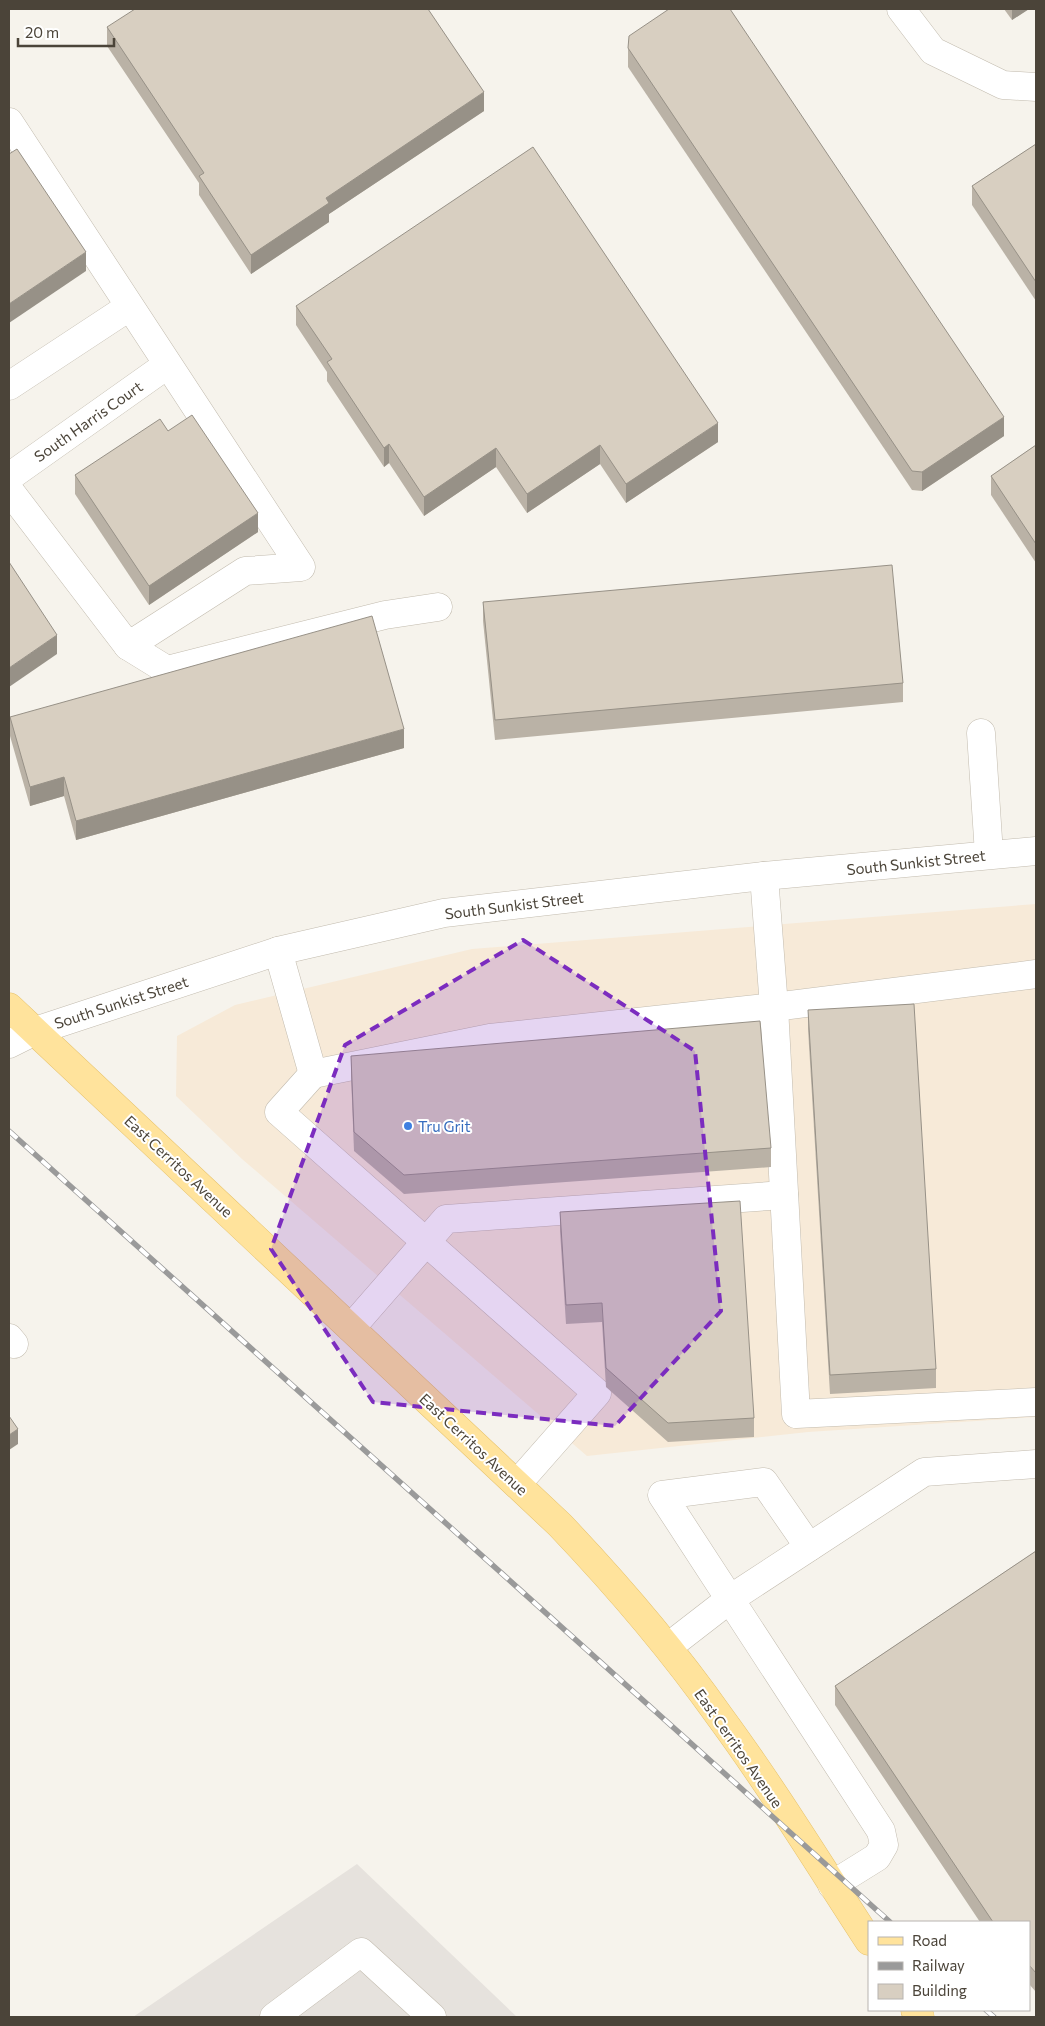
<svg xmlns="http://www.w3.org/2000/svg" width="1045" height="2026" font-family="Commissioner,sans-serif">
<rect width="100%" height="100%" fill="#f6f3ec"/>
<path fill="#f7ead8" d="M1036,904v513l-228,15 -221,24 -345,-297 -66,-63 1,-60 58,-31 237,-56z"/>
<path fill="#e6e2dd" d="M357,1864l160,153h-384z"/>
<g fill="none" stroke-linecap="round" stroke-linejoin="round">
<defs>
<g id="minor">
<path d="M901,9l32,42 70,34 33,2"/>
<path d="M9,122l292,445 -56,4 -117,75 -119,-156"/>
<path d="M9,386l120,-79"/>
<path d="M9,477l158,-112"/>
<path d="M128,646l39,24 218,-55 53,-8"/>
<path d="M981,733l8,121"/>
<path d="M764,876l10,131 22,407 240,-12"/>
<path d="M278,951l35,123 177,-36 284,-31 262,-33"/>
<path d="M9,1044l26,-13 243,-80 166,-38 320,-37 272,-25"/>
<path d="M313,1074l-34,38 318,281 -80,91"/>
<path d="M351,1328l95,-109 338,-24"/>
<path d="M9,1338l5,6"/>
<path d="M809,1547l-45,-65 -102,13 219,336 3,14 -7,12 -45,28"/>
<path d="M668,1647l62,-48 194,-127 112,-8"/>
<path d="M274,2017l87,-65 71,65"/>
</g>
<g id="major">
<path d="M9,1007l551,518c58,61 112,124 160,192 53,72 100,149 149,224"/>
<path d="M915,2010l5,7"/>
</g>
</defs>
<use href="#minor" stroke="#c2bbae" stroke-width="29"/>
<use href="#major" stroke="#e6c16a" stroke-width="29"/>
<use href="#minor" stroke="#fff" stroke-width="28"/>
<use href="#major" stroke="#ffe39c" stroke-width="28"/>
<defs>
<g id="rail">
<path d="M9,1131l881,791"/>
<path d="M986,2010l8,7"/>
</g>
</defs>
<use href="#rail" stroke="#9a9a9a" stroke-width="5.5"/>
<use href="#rail" stroke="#fff" stroke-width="4" stroke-dasharray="11" stroke-linecap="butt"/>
</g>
<g fill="#bab2a6">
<path d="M1004,9h25l-17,11z"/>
<path d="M107,27l377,84 -155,103v8l-78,52 -52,-79v-12l-92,-137z"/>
<path d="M628,48l376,388 -82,55 -10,-1 -284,-423z"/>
<path d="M1036,144v157l-64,-96v-19z"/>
<path d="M296,306l422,136 -92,61 -26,-39 -73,49 -31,-46 -72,49 -35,-53 -5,4 -57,-86v-9l-31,-47z"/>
<path d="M168,431l90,101 -109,73 -74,-111v-19z"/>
<path d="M1036,445v118l-45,-68v-19z"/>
<path d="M483,602l420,81v19l-408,38 -12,-119z"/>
<path d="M10,717l394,31 -328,92 -12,-44 -34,10 -20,-70z"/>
<path d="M808,1010l128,359v19l-106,6 -22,-365z"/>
<path d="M351,1056l420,92v19l-367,27 -50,-43 -3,-76z"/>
<path d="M560,1212l194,206v19l-86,5 -62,-55 -4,-65 -36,2 -6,-93z"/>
<path d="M1036,1551v441l-7,-8v-62h-49l-145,-217v-19z"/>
</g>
<g fill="#979187">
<path d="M1012,9h17l-17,11z"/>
<path d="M484,92v19l-155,103v8l-78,52v-19l75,-57z"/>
<path d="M86,252v19l-77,52v-19z"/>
<path d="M1004,417v19l-82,55v-19z"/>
<path d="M718,423v19l-92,61v-19z"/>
<path d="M389,444v19l-5,4v-19z"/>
<path d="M600,445v19l-73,49v-19z"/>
<path d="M496,448v19l-72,49v-19z"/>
<path d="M258,513v19l-109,73v-19z"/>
<path d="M57,635v19l-48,33v-19z"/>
<path d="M404,729v19l-328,92v-19z"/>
<path d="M64,777v19l-34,10v-19z"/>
<path d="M18,1429v15l-9,6v-15z"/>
</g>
<g fill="#d8cfc1" stroke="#979187">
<path d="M135,9h293l56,83 -158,106 3,5 -78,52 -52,-79 5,-3 -97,-146z"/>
<path d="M669,9h61l274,408 -82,55 -10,-1 -284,-423 1,-12z"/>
<path d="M1036,144v138l-64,-96z"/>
<path d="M533,147l185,276 -92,61 -26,-39 -73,49 -31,-46 -72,49 -35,-53 -5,4 -57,-86 5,-3 -36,-53z"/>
<path d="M17,149l69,103 -77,52v-150z"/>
<path d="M192,415l66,98 -109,73 -74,-111 85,-56 8,12z"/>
<path d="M1036,445v99l-45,-68z"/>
<path d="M9,562l48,73 -48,33z"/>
<path d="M892,565l11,118 -408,37 -12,-118z"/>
<path d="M372,616l32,113 -328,92 -12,-44 -34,10 -20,-70z"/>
<path d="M914,1004l22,365 -106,6 -22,-365z"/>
<path d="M760,1021l11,127 -367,27 -50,-43 -3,-76z"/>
<path d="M740,1201l14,217 -86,5 -62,-55 -4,-65 -36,2 -6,-93z"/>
<path d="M9,1416l9,13 -9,6z"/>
<path d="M1036,1551v422l-7,-8v-43h-36l-158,-236z"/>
</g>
<path fill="#7b2cbf" fill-opacity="0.2" stroke="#7b2cbf" stroke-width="4" stroke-dasharray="10 6" stroke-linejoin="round" d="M523,940l172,111 26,260 -106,115 -242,-24 -102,-153 74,-204z"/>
<circle fill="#3f7fe0" stroke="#fff" stroke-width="2" cx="408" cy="1126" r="5"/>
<g text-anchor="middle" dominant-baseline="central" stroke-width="4" stroke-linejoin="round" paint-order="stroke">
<g font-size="15" fill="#4b4439" stroke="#fff">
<text transform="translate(88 421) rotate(-35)">South Harris Court</text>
<text transform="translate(916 862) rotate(-6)">South Sunkist Street</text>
<text transform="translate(514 905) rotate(-7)">South Sunkist Street</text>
<text transform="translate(121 1002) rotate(-18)">South Sunkist Street</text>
<text transform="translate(179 1166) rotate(43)">East Cerritos Avenue</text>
<text transform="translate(474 1444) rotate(43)">East Cerritos Avenue</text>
<text transform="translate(739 1748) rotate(55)">East Cerritos Avenue</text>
</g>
<g font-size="15" fill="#366cbe" stroke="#fff" text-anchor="start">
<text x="418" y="1126">Tru Grit</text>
</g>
</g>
<rect width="1045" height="2026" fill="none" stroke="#4b4439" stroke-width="20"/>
<rect x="868" y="1921" width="162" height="90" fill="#ffffff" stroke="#b7b4b0"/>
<rect x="878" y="1937" width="25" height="8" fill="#ffe39c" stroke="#b7b4b0"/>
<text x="912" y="1946" font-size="15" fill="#4b4439">Road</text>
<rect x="878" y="1962" width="25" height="8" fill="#9a9a9a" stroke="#b7b4b0"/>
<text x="912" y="1971" font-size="15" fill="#4b4439">Railway</text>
<rect x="878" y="1984" width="25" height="15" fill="#d8cfc1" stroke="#b7b4b0"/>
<text x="912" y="1996" font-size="15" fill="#4b4439">Building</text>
<path d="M18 38v8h96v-8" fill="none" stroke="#4b4439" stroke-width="2.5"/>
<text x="25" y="38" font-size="15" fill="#4b4439" stroke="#ffffff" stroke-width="4" paint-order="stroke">20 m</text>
</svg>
